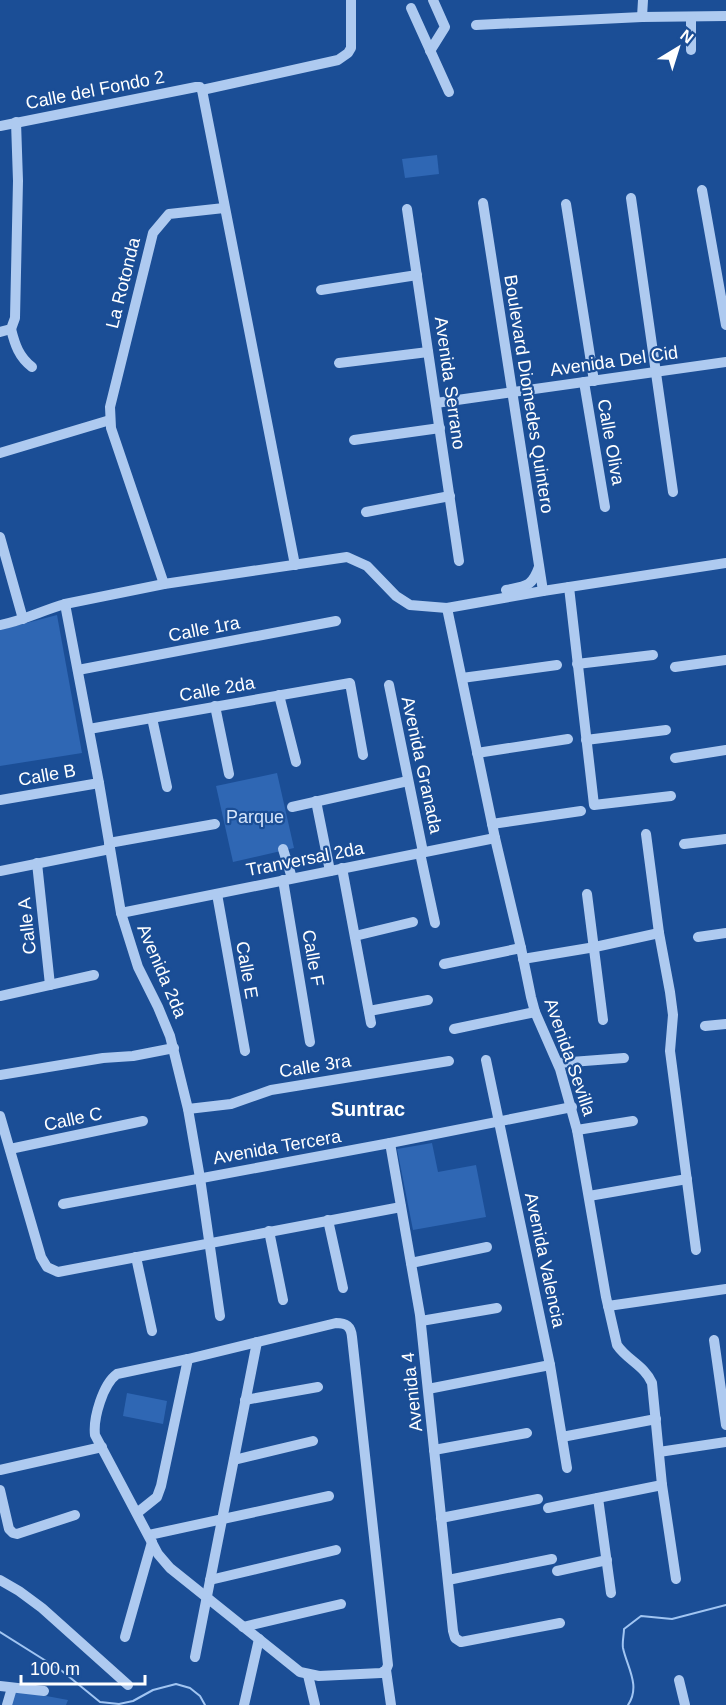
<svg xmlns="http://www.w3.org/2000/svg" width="726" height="1705" font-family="Arial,sans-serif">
<rect width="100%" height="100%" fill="#1b4e96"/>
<g fill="#2f67b4">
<path d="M437,155l2,19 -34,4 -3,-19z"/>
<path d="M57,615l25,138 -82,13v-136z"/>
<path d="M277,773l17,75 -61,14 -17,-76z"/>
<path d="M432,1143l6,29 38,-7 10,52 -73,13 -16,-81z"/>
<path d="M127,1393l40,8 -4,23 -40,-8z"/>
<path d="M14,1690l54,10 -2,5h-56z"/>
</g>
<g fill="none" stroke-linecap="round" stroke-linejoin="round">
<g stroke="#a1c5f2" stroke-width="2">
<path d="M0,1632l62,39 38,31 19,2 14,-3 20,-11 23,-6 14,4 10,8 5,9"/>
<path d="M628,1705c13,-19 -1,-38 -5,-57 -1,-6 1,-13 1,-19l17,-13 31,3 54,-14"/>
</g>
<g stroke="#aecaf0" stroke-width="10">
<path d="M411,8l38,84"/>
<path d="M642,17l1,-17"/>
<path d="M476,25l166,-8 84,-1"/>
<path d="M691,50v-33"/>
<path d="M430,51l15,-24 -12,-27"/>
<path d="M202,90l136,-30 10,-7 3,-5v-48"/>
<path d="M0,126l196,-39h4l2,3 93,475"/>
<path d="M702,190l24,135"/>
<path d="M631,198l42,294"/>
<path d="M483,203l60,388"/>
<path d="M566,204l28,177"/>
<path d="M407,209l52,352"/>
<path d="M321,290l96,-15"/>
<path d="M11,329c4,16 8,28 21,38"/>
<path d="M0,332l11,-3 4,-11 3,-137 -2,-59"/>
<path d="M339,363l89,-11"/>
<path d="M584,382l21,125"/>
<path d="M436,403l290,-41"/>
<path d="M354,440l86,-12"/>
<path d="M0,453l110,-33"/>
<path d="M366,512l84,-16"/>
<path d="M0,537l23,82"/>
<path d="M164,584l-53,-156 -1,-21 43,-174 16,-19 55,-6"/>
<path d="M569,587l25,218 77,-9"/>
<path d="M506,590c20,-4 26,-3 33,-23"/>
<path d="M65,604l34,179 22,130 17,54 20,40 12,29 18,73 12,69 20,138"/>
<path d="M447,608l48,230 26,110 10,49 4,15 25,57 17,61 29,167 11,48c10,15 28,21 35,38l10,102 14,94"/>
<path d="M0,625c23,-4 43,-15 65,-21l99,-20 183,-27 20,9 29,30 14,9 37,3 96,-17 183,-28"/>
<path d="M577,664l76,-9"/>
<path d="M675,667l51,-7"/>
<path d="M78,670l258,-49"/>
<path d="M462,678l95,-13"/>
<path d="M389,685l34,167"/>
<path d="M279,695l17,67"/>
<path d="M215,706l14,68"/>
<path d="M152,718l15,69"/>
<path d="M89,729l261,-46 13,72"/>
<path d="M586,740l80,-10"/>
<path d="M477,753l91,-14"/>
<path d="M675,758l51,-8"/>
<path d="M0,800l99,-17"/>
<path d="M316,801l14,70"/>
<path d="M292,807l116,-26"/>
<path d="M492,824l89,-13"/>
<path d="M646,834l13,99 11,59 3,23 -3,36 26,199"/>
<path d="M109,843l106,-19"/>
<path d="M684,844l42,-5"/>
<path d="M283,849l9,29"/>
<path d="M420,853l15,70"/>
<path d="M37,863l13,122"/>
<path d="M342,868l29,155"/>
<path d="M0,871l110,-22"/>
<path d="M283,880l27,162"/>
<path d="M217,894l28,157"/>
<path d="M587,894l16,126"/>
<path d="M121,913l374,-75"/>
<path d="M355,936l58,-14"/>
<path d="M698,937l28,-4"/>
<path d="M523,959l72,-12 64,-14"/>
<path d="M444,964l77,-16"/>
<path d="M0,996l94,-21"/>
<path d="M369,1011l59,-11"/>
<path d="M705,1026l21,-2"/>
<path d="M454,1029l81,-17"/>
<path d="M486,1060l64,305 17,103"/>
<path d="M558,1063l66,-5"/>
<path d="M0,1075l103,-17 30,-2 41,-8"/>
<path d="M188,1109l43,-5 40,-14 178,-29"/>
<path d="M0,1116l41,141 6,10 11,5 343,-65"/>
<path d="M577,1130l56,-9"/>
<path d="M390,1143l30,172 33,316 2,7 6,4 99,-19"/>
<path d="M10,1149l133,-28"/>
<path d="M589,1196l98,-17"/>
<path d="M63,1204l327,-61 182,-36"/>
<path d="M328,1220l15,68"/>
<path d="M269,1231l14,69"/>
<path d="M136,1257l16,74"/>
<path d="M411,1263l76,-16"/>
<path d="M608,1306l118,-17"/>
<path d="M421,1321l76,-13"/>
<path d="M714,1340l12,85"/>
<path d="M428,1389l122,-24"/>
<path d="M245,1400l73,-13"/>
<path d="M562,1437l94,-18"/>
<path d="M434,1450l93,-17"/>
<path d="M659,1452l67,-10"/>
<path d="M234,1460l79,-19"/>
<path d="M0,1470l102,-23"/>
<path d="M0,1490l9,39 4,4 4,1 58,-19"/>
<path d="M598,1498l13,95"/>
<path d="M548,1508l114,-23"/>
<path d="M137,1513l20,-16 4,-11 27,-127"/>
<path d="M441,1518l97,-19"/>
<path d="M149,1535l180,-39"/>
<path d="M557,1571l50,-11"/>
<path d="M0,1580l19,11 23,17 86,77"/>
<path d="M210,1580l126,-30"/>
<path d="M448,1580l104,-21"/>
<path d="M243,1627l98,-23"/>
<path d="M125,1637l27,-95"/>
<path d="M195,1657l62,-315"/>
<path d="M386,1670l-5,3 -62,3 -19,-4 -130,-104 -12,-14 -63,-119c-2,-17 8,-51 22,-61l71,-15 148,-36c10,0 15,3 16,14l36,328 -2,5 5,35"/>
<path d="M308,1675l7,30"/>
<path d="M679,1680l6,25"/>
<path d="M0,1686l44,5"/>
<path d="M7,1705l5,-17"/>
<path d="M244,1705l15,-66"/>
</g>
</g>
<g text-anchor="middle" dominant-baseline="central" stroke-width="4.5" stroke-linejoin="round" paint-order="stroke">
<g font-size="18" fill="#fff" stroke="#1b4e96">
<text transform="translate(95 90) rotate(-11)">Calle del Fondo 2</text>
<text transform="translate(123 283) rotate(-76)">La Rotonda</text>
<text transform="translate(614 361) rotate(-8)">Avenida Del Cid</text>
<text transform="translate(450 383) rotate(82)">Avenida Serrano</text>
<text transform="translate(529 394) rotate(81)">Boulevard Diomedes Quintero</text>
<text transform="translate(611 442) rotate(80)">Calle Oliva</text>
<text transform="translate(204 629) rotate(-11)">Calle 1ra</text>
<text transform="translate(217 689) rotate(-10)">Calle 2da</text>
<text transform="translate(422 765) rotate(78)">Avenida Granada</text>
<text transform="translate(47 775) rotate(-10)">Calle B</text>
<text transform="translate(305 859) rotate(-11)">Tranversal 2da</text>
<text transform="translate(27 926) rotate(-96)">Calle A</text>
<text transform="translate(313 958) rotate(80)">Calle F</text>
<text transform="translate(247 970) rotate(80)">Calle E</text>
<text transform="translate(162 971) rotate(67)">Avenida 2da</text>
<text transform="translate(570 1057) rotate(71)">Avenida Sevilla</text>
<text transform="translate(315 1066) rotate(-9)">Calle 3ra</text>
<text transform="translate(73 1119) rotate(-12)">Calle C</text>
<text transform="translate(277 1147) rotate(-10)">Avenida Tercera</text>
<text transform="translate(545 1260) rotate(78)">Avenida Valencia</text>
<text transform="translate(412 1392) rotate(-96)">Avenida 4</text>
</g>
<g font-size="18" fill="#d5e5fb" stroke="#1b4e96">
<text x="255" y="817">Parque</text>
</g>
<g font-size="20" font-weight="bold" fill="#fff" stroke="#1b4e96">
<text x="368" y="1109">Suntrac</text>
</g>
</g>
<g transform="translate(678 48) rotate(38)" stroke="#1b4e96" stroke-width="4.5" paint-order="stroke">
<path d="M0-4.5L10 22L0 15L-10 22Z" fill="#ffffff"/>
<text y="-9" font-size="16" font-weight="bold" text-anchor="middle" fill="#ffffff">N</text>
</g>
<path d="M21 1675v9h124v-9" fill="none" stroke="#ffffff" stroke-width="3"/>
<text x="30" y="1675" font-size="18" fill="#ffffff" stroke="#1b4e96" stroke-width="4.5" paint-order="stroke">100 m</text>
</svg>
